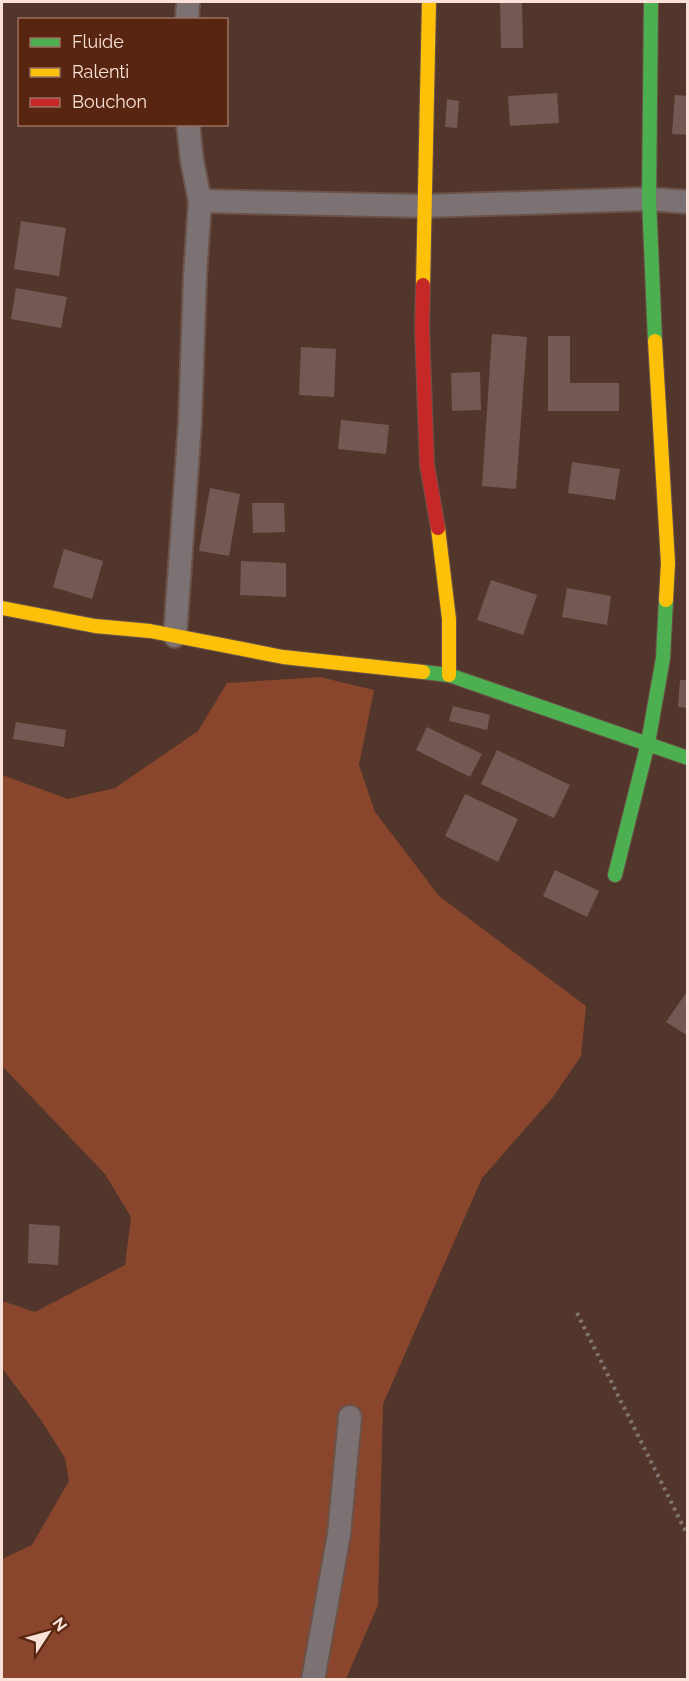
<svg xmlns="http://www.w3.org/2000/svg" width="689" height="1681" font-family="Raleway,sans-serif">
<rect width="100%" height="100%" fill="#53362b"/>
<path fill="#89462d" d="M320,677l54,13 -15,75 16,47 64,84 147,110 -5,50 -28,41 -71,81 -99,226 -5,201 -32,74h-344v-120l30,-14 37,-64 -4,-23 -24,-38 -39,-52v-67l33,11 90,-47 6,-48 -26,-43 -103,-108v-291l66,24 47,-11 83,-57 29,-48z"/>
<g fill="#725953">
<path d="M500,2h22l1,46h-22z"/>
<path d="M557,93l2,30 -49,3 -2,-30z"/>
<path d="M675,95l13,1v39l-16,-1z"/>
<path d="M447,99l12,2 -2,27 -12,-1z"/>
<path d="M21,221l45,7 -7,48 -45,-7z"/>
<path d="M16,288l51,9 -6,31 -50,-9z"/>
<path d="M492,334l35,3 -11,152 -34,-3z"/>
<path d="M548,336h22v47h49v28h-71z"/>
<path d="M301,347l35,2 -2,48 -35,-2z"/>
<path d="M480,372l1,38 -29,1 -1,-38z"/>
<path d="M341,420l48,5 -3,29 -48,-5z"/>
<path d="M572,462l48,7 -5,31 -47,-7z"/>
<path d="M210,488l30,6 -11,62 -30,-5z"/>
<path d="M252,503h32l1,29 -32,1z"/>
<path d="M64,549l39,12 -11,38 -39,-12z"/>
<path d="M241,561l45,2v34l-46,-2z"/>
<path d="M491,580l46,15 -14,40 -46,-15z"/>
<path d="M567,588l44,8 -4,29 -45,-8z"/>
<path d="M680,680h8v28l-10,-1z"/>
<path d="M453,706l37,9 -3,15 -38,-9z"/>
<path d="M16,722l50,8 -2,17 -51,-8z"/>
<path d="M427,727l55,27 -12,23 -54,-27z"/>
<path d="M497,750l73,35 -16,33 -73,-34z"/>
<path d="M465,794l53,25 -20,43 -53,-26z"/>
<path d="M555,870l44,21 -12,26 -44,-21z"/>
<path d="M688,990v46l-22,-14z"/>
<path d="M29,1224l31,2 -2,39 -30,-2z"/>
</g>
<g fill="none" stroke-linecap="round" stroke-linejoin="round">
<defs>
<g id="street">
<path d="M187,20l1,-18"/>
<path d="M200,201l224,5 225,-7 39,3"/>
<path d="M175,636l15,-214 5,-146 5,-75 -8,-40 -4,-37"/>
<path d="M313,1680l26,-146 11,-117"/>
</g>
<g id="fast">
<path d="M651,2l-2,197 6,142"/>
<path d="M423,672l26,3 239,83"/>
<path d="M615,875l33,-132 15,-85 3,-58"/>
</g>
<g id="slow">
<path d="M423,285l6,-283"/>
<path d="M655,341l13,222 -2,37"/>
<path d="M438,528l11,91v56"/>
<path d="M2,608l93,18 55,5 133,26 140,15"/>
</g>
<path id="jam" d="M423,285l-1,43 5,137 11,63"/>
</defs>
<use href="#street" stroke="#6b534a" stroke-width="26"/>
<use href="#fast" stroke="#6b534a" stroke-width="16"/>
<use href="#slow" stroke="#6b534a" stroke-width="16"/>
<use href="#jam" stroke="#6b534a" stroke-width="16"/>
<path stroke="#817574" stroke-width="4" stroke-dasharray="3 4.5" stroke-linecap="butt" d="M577,1313l111,223"/>
<use href="#street" stroke="#7d7273" stroke-width="22"/>
<use href="#fast" stroke="#4caf50" stroke-width="14"/>
<use href="#slow" stroke="#ffc107" stroke-width="14"/>
<use href="#jam" stroke="#c62828" stroke-width="14"/>
</g>
<rect width="689" height="1681" fill="none" stroke="#fbe1d7" stroke-width="6"/>
<rect x="18" y="18" width="210" height="108" fill="#572510" stroke="#997060" stroke-width="1.5"/>
<rect x="30" y="38" width="30" height="9" fill="#4caf50" stroke="#997060" stroke-width="1.5"/>
<text x="72" y="48" font-size="18" fill="#fbe1d7">Fluide</text>
<rect x="30" y="68" width="30" height="9" fill="#ffc107" stroke="#997060" stroke-width="1.5"/>
<text x="72" y="78" font-size="18" fill="#fbe1d7">Ralenti</text>
<rect x="30" y="98" width="30" height="9" fill="#c62828" stroke="#997060" stroke-width="1.5"/>
<text x="72" y="108" font-size="18" fill="#fbe1d7">Bouchon</text>
<g transform="translate(48 1633) rotate(54)" stroke="#572510" stroke-width="4.5" paint-order="stroke">
<path d="M0-4.5L10 22L0 15L-10 22Z" fill="#fbe1d7"/>
<text y="-9" font-size="16" font-weight="bold" text-anchor="middle" fill="#fbe1d7">N</text>
</g>
</svg>
